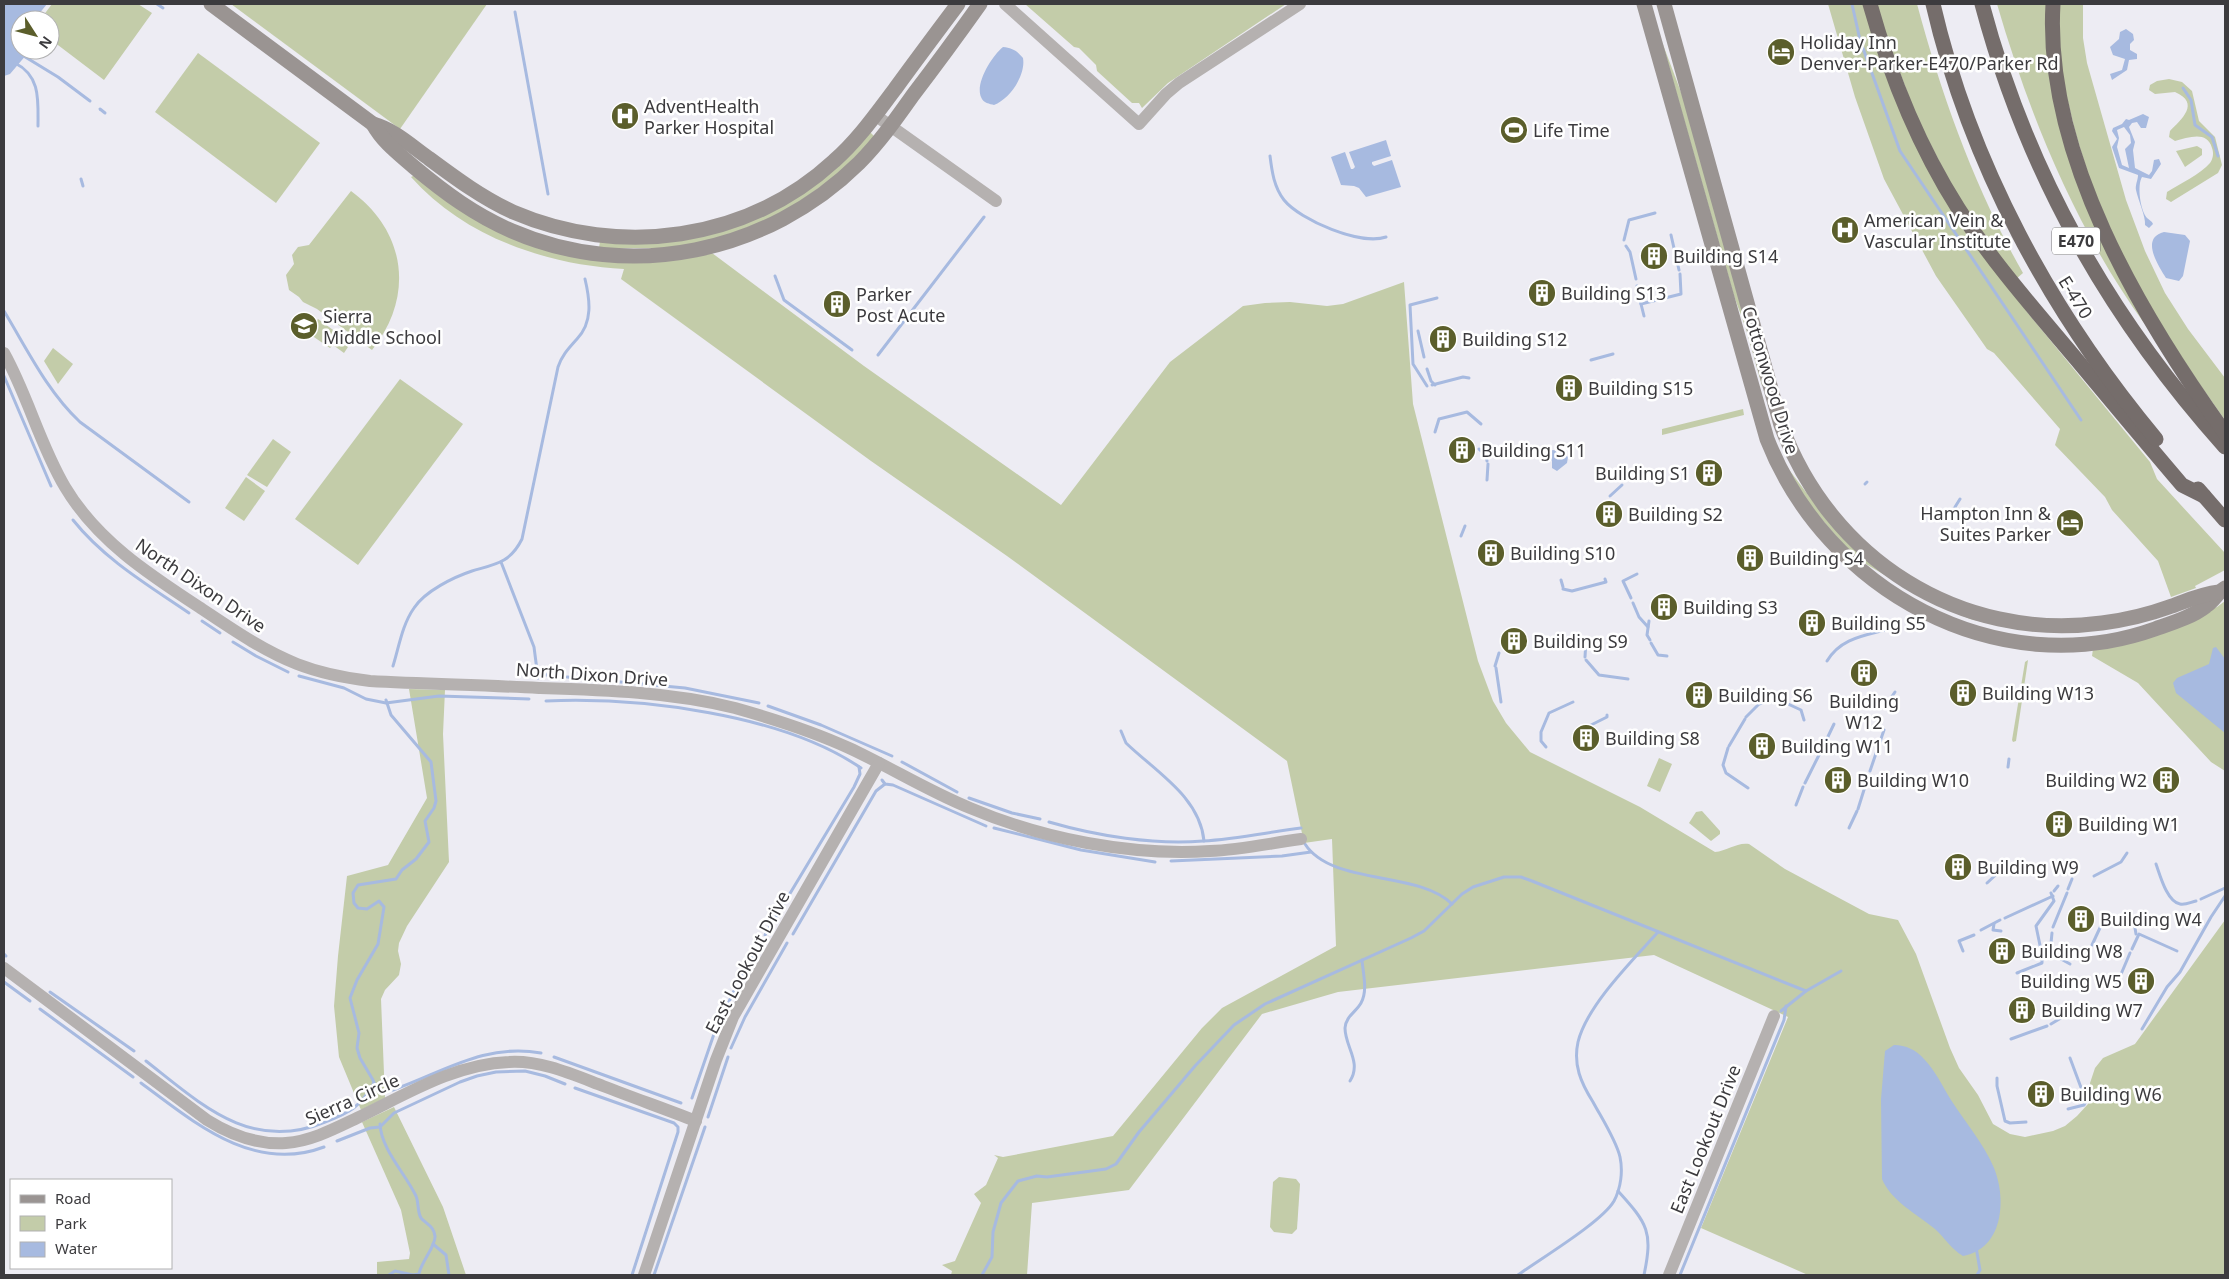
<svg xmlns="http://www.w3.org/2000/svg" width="2229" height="1279" font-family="'Noto Sans',sans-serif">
<rect width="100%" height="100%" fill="#edecf3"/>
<g fill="#c3cca9">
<path d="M52,4h86l14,9 -48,67 -54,-41v-19h-10z"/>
<path d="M231,4h256l-87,125z"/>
<path d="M1025,4h261l-118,79 -26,25 -3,-5h-7l-35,-32 -1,-6 -17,-17 -5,-1z"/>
<path d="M1828,4h36l21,69 142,239 123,150 7,17 68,74v17l-30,16 1,2 -25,9 -13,-36 -46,-51 -7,-13 -50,-52 5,-16 -66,-76 -7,-4 -51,-73 -52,-97 -29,-82z"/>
<path d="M1875,4h42c25,93 58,185 106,269l-7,6 -60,-85 -40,-78z"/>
<path d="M1997,4h51l1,62 95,257c-69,-96 -114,-206 -147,-319z"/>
<path d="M2059,4h24v34l4,25 39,137 19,51 20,42 23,36 37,49v42c-68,-94 -131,-200 -156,-314 -3,-14 -8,-28 -9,-41 -2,-20 -1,-41 -1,-61z"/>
<path d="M1662,42l22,58 80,285 -2,1 -16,-57 -12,-33z"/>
<path d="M198,53l122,90 -44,60 -121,-91z"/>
<path d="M2169,79l13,3 10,9 7,30 16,16 7,28 -4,8 -47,29 -5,-3 1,-7c12,-8 34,-18 43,-29 3,-4 4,-10 2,-15 -5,-18 -24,-10 -37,-7l-6,-4 1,-6c11,-11 31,-28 5,-39l-20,2 -6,-4 1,-5 7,-4z"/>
<path d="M870,132l5,5 -39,39 -53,37 -64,26 -52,9h-68l1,-7 126,-11z"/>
<path d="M2197,146l5,3v6l-17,12 -9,-16z"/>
<path d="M415,175l120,71 177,7 152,113 197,139 109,-143 73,-56 22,-3 25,-1 37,4 16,-2 61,-22 9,122 65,257 15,40 13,22 24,29 110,55 75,45c12,-1 22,-10 34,-8l36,25 84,45 29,6 18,34 34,94 9,20 19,27 15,29 17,10 15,3 28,-6 12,-5 12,-10 11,-12 4,-9 -2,-12 5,-15 8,-10 32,-14 90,-124v355h-417l-107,-47 87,-211 -134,-62 -316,37 -76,22 -133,176 -97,13 -5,72h-76l1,-4 -10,-6 13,-4 26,-58 -7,-9 12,-9 12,-27 -4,-3 9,2 110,-21 89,-108 20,-20 114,-62 -4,-107 -28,4 -17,-82 -280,-205 -136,-95 -250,-182 3,-10c-77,-4 -160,-32 -213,-92z"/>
<path d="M351,191c55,40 64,105 21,159l-55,-41 -14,-7 -4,-5 -10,-7 -3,-15 8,-11 -2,-9 6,-8 11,-2z"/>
<path d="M318,319l22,16 -3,4 11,8 -4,6 -11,-8 -3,3 -22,-15z"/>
<path d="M53,348l20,16 -15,20 -14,-23z"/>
<path d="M400,379l63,45 -105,141 -63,-46z"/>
<path d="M1743,409l1,6 -82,20v-6z"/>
<path d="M273,439l18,13 -24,35 -20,-12z"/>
<path d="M1787,467l31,41 33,38 158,82 -39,-9 -36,-15 -80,-47 -53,-62z"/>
<path d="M246,477l19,14 -21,30 -19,-13z"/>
<path d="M2225,601v170l-14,-9 -73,-79 -46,-27 1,-7 124,-42z"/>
<path d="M2028,660l-12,81 -3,1 -1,-2 13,-78z"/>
<path d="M409,689l36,1 -2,44 6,128 -42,64 -8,17 -1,8 3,13 -2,11 -14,15 -4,9 4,99 -24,12 -22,-53 -5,-51 4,-50 9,-80 41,-11 39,-67z"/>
<path d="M1659,758l13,6 -12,28 -13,-6z"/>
<path d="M1702,811l18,20v3l-9,7 -22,-18 7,-11z"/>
<path d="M394,1107l49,100 23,68h-89v-13l32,-3 1,-6 -9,-43 -39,-88z"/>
<path d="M1279,1177l17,2 4,5 -3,45 -5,5 -18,-2 -4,-5 3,-45z"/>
</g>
<g fill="#a7bae0" fill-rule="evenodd">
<path d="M4,4h43l-13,16h-14v30h7v4l-17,20 -6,2z"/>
<path d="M2126,29l7,5 1,6 -4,4v6l7,4v5l-8,1 -2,10 -15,10 -2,-6 12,-4 3,-11 -12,-4 -3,-8 9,-8 1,-7z"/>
<path d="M1003,47c10,1 14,4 20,11 3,17 -13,41 -29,47 -4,-1 -11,-2 -13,-8 -6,-14 11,-41 22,-50z"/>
<path d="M2143,114l6,3 -3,11h-5l-4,-6 -5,1 -3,4 6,15 -2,8 2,18 14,7 3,-4 2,-11 5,-1 2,5 -10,15 -9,-2c-5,8 -2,33 5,41 2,2 5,3 6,6l-4,4 -4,-3c1,-8 -7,-25 -9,-35 -1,-5 2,-10 2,-15l-19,-7 -7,-21 5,-8 -5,-8 1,-3 9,-4 4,-5 3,1zM2124,127l6,8 1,8 -6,6 4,19 -7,-3 -5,-18 2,-9 -2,-8z"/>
<path d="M1386,140l5,16 -19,6v2l2,2 18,-6 9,27 -35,10 -7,-9 -5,-2 -13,-1 -10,-28 14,-5 6,17h2l2,-2 -6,-15z"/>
<path d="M2164,232l21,3 5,6 -7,35 -4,5 -13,-3c-8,-13 -26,-40 -2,-46z"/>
<path d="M1553,450l11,3 4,4 -1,6 -10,8 -5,-3v-7l-4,-7 1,-3z"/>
<path d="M2216,647l9,12v74l-49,-40 -3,-10 4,-5 32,-14 4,-16z"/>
<path d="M1894,1045c12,0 22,5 30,14 11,11 19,28 27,41 14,22 33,44 43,68 13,32 9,81 -31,88 -12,-7 -18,-18 -28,-27 -18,-15 -44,-28 -53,-50l-1,-80 4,-48z"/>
</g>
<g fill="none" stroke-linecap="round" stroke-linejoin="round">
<g stroke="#a7bae0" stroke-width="3">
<path d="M157,4l6,4"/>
<path d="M1852,4l8,36 40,111 181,269"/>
<path d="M515,12l33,182"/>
<path d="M22,55l36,22 32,24"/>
<path d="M15,63c26,13 23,38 23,63"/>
<path d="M2183,88l8,12 4,25 17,12 6,19"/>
<path d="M100,109l5,4"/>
<path d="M1270,156c2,16 4,31 14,44 16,20 77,46 102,37"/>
<path d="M81,179l2,7"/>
<path d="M1671,235l8,35"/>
<path d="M1624,240l5,-20 26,-7"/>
<path d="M1626,246l4,6 6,27"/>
<path d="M775,276l9,24 68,50"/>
<path d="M1637,286l4,18"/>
<path d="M4,311c23,38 43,80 76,111l109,80"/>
<path d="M1644,316l-3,-12 40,-10 -1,-20"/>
<path d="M1418,331l6,26"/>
<path d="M878,355l106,-138"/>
<path d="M1591,360l22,-6"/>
<path d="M1427,369l4,12 4,4"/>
<path d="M4,376l47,110"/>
<path d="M1432,385l31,-8 6,1"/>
<path d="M1427,386l-14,-22 -3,-59 27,-7"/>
<path d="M1435,432l4,-13 28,-7 14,12"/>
<path d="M1479,449l7,6 1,6"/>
<path d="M1487,480l1,-16"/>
<path d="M1865,484l2,-2"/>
<path d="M1610,496l12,-11"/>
<path d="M1957,518l-2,-11 5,-8"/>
<path d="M73,520c31,39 75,65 116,93"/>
<path d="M1461,536l4,-10"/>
<path d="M501,562l33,85 4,31"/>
<path d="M1561,580l2,7"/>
<path d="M1563,589l9,2 34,-9 -1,-3"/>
<path d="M1631,598l-8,-17 14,-7"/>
<path d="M1633,603l6,14 9,10"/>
<path d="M202,621l18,12"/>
<path d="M1649,621l-2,14 3,5"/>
<path d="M233,642l23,14 32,16"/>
<path d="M1651,643l7,12 9,1"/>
<path d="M1585,657l1,-17"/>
<path d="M1586,660l13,15 29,4"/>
<path d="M1827,661c13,-22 35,-25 58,-31"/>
<path d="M393,666c6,-19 9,-41 21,-58 11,-17 40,-31 58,-37 24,-7 38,-8 50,-32l36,-172c4,-12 11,-19 19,-28 16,-17 13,-39 8,-60"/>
<path d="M1495,666l4,-13"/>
<path d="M1496,668l5,34"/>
<path d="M538,674l17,2"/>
<path d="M299,676l45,12 22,11 20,4 53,-7 90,3"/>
<path d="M567,677l118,11 74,15"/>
<path d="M546,701c94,-4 236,13 315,67"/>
<path d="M1888,702l7,-10"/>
<path d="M768,706l53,19 71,31"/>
<path d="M1746,717l13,-13 16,-6 26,12 3,10"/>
<path d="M1591,725l16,-8v-2"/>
<path d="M1121,731l5,12c30,29 74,54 78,98"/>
<path d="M1729,746l16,-27"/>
<path d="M1546,747l-5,-6v-9l8,-19 24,-11"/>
<path d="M1728,748l-5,17 3,8 22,15"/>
<path d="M1822,749l12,-25"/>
<path d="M902,762l55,30"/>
<path d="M2008,767l1,-8"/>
<path d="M1870,771l14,-41"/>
<path d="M882,780l3,4 8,1 93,41"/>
<path d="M1805,783l14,-28"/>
<path d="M969,798l43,15 28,6"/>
<path d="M1796,805l7,-18"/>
<path d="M1858,809l10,-32"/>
<path d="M1049,822c48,14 105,23 154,19 33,-2 66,-9 98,-13"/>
<path d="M994,828l87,22 74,12"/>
<path d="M1849,828l8,-17"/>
<path d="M1305,844c27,42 113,26 147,60"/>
<path d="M1171,861l111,-5 29,-4"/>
<path d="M2156,864c4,11 11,38 24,40 6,1 11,-2 16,-3"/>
<path d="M2094,876l27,-14 6,-9"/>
<path d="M1987,883l15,-14"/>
<path d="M2068,889l4,-10"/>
<path d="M2054,891l4,-5"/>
<path d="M2201,899l24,-11"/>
<path d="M2005,918l48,-22"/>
<path d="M2134,922l2,12"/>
<path d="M1994,924l-1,6 8,1"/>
<path d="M2053,927l14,-34"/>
<path d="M1981,930l19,-10"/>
<path d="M2052,933l-2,20 20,11"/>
<path d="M793,934l83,-143 9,-7"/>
<path d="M765,935l89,-148 6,-13 -1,-7"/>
<path d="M2092,945l13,-28"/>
<path d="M2132,949l7,-15 38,17"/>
<path d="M1963,951l-4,-10 15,-6"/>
<path d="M4,954l2,2"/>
<path d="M2087,957l3,-8"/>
<path d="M2017,973l25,-10v-8l-6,-29 18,-25 -3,-8"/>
<path d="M739,981l21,-37"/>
<path d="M4,982l26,19"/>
<path d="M2116,986l14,-33"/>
<path d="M50,992l84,59"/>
<path d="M40,1009l93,68"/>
<path d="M1781,1011l25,-20 35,-20"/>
<path d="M2051,1024l10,-6"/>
<path d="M2142,1029l25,-42 13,-15 31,-55 14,-21"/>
<path d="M2011,1039l36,-13"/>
<path d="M731,1048l14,-31 42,-74"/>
<path d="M554,1057l127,46"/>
<path d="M146,1061c55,43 105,92 179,61 26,-10 35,-15 49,-39"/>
<path d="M1997,1078v8l8,35 5,2 16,-1"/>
<path d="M1350,1081c12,-19 -5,-34 -5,-53 1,-12 11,-16 16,-25 7,-12 2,-30 1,-43"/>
<path d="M141,1083c53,39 112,91 183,64"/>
<path d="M376,1087l8,5 9,-2c51,-18 91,-47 148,-37"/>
<path d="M575,1088l99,35 4,4v5l-46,143"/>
<path d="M376,1089l-3,-9 -13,-22 -3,-10 2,-15 -9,-35 7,-18 21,-36 6,-37 -5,-6 -12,8 -9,-1 -4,-5 -1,-10 5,-8 38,-6 6,-9 14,-11 13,-17 -4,-21 9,-13 2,-7 -5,-39 -40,-47 -5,-15"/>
<path d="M692,1098l23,-67 19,-40"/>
<path d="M2068,1109l16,-4 2,-4 -16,-43"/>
<path d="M708,1117l20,-60"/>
<path d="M380,1124c1,25 25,49 36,72 3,7 1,15 5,22 5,6 13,8 14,18 1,10 -14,26 -16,38l-6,1 -18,-4 -6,4"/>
<path d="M337,1141l33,-13 10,-1 14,-14 66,-31 17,-6 19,-4 29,-1 20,5 20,8"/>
<path d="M1618,1191c30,33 35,41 26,84"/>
<path d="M433,1244l13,11 3,20"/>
<path d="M1976,1247l4,23 -3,5"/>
<path d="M654,1275l51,-148"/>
<path d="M982,1275l10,-18 1,-25 8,-29 17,-22 19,-5 10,1 59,-8 10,-5 23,-32 56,-66 39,-41 31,-21 146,-66 13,-7 38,-37 11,-7 31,-10h17l11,4 274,110"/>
<path d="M1518,1275c22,-16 84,-53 96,-74 7,-13 9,-30 6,-44 -4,-17 -19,-40 -27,-55 -12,-19 -20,-37 -15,-60 9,-37 55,-82 80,-110"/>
<path d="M1680,1275l104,-255 2,-14"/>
</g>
<g stroke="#b5b1b0" stroke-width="12">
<path d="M1005,4l134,120 27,-30 13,-11 121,-79"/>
<path d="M875,115l121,86"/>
<path d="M4,353c24,43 36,92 61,134 32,54 85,88 137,122 30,20 60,41 95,55 23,9 48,14 73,17 56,3 112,4 169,7 65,2 132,4 196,20 39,11 77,23 114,40 41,19 79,43 121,60 73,31 160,48 240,43 30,-1 61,-8 91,-12"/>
<path d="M4,968l203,152c24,15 50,25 79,23 25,-2 48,-14 71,-25 48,-23 97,-54 152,-56 32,-2 65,13 94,24 31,12 62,23 93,35"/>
<path d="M644,1275l72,-215 17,-43 146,-254"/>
<path d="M1669,1275l105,-259"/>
</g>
<g stroke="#9a9492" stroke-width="15">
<path d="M211,4l162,120c21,6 36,20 54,33 27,20 55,41 86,55 107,46 234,29 321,-51 24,-21 42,-47 61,-72 21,-29 42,-57 63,-85"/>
<path d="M1644,4l123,435c59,151 230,246 388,190 17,-6 37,-12 51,-23 8,-5 11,-13 19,-18"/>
<path d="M1664,4l117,421c49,134 179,217 321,198 23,-3 45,-8 67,-16 17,-6 32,-13 50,-15"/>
<path d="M373,124c10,18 25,29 41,43 31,26 61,48 98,64 118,51 256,22 347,-68 20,-20 37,-44 54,-68 23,-30 45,-60 67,-91"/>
</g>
<g stroke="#756d6b" stroke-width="15">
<path d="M1870,4c20,71 48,141 88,204 35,55 78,103 119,152 35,42 70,84 105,125l22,11"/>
<path d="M1933,4c37,160 118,309 223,435"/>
<path d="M1982,4c45,169 127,313 243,443"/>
<path d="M2053,4c-9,150 87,311 172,429"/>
<path d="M2198,489l27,31"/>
</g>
</g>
<defs>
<symbol id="hotel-disc" viewBox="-11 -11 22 22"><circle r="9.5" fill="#5b5e2b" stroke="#fff"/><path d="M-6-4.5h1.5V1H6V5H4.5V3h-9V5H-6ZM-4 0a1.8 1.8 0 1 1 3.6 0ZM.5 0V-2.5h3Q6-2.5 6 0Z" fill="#fff"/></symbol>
<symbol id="hospital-disc" viewBox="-11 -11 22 22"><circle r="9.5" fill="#5b5e2b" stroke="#fff"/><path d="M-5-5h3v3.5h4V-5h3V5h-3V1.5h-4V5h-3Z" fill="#fff"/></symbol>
<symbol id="stadium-disc" viewBox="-11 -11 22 22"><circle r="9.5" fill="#5b5e2b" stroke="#fff"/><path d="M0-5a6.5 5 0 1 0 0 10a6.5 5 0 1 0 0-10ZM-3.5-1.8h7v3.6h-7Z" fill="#fff"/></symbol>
<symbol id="building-disc" viewBox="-11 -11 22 22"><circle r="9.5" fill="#5b5e2b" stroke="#fff"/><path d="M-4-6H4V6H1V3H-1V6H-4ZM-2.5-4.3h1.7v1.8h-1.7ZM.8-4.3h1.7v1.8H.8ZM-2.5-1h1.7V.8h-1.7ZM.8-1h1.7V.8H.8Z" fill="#fff"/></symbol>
<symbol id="school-disc" viewBox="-11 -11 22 22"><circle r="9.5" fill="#5b5e2b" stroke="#fff"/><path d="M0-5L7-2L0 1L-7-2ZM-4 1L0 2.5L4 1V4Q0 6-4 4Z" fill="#fff"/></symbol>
</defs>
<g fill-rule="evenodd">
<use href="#hotel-disc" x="1765" y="36" width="32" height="32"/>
<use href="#hospital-disc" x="609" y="100" width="32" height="32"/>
<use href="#stadium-disc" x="1498" y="114" width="32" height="32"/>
<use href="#hospital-disc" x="1829" y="214" width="32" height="32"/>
<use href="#building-disc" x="1638" y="240" width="32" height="32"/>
<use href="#building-disc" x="1526" y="277" width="32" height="32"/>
<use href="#building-disc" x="821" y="288" width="32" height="32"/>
<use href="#school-disc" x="288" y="310" width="32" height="32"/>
<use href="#building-disc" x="1427" y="323" width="32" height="32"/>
<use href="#building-disc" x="1553" y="372" width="32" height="32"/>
<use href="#building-disc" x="1446" y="434" width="32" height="32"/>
<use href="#building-disc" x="1693" y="457" width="32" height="32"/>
<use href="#building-disc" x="1593" y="498" width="32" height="32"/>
<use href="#hotel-disc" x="2054" y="507" width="32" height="32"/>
<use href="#building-disc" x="1475" y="537" width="32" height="32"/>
<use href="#building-disc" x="1734" y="542" width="32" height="32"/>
<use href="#building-disc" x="1648" y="591" width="32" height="32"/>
<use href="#building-disc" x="1796" y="607" width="32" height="32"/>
<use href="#building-disc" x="1498" y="625" width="32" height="32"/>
<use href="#building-disc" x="1848" y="657" width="32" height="32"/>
<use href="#building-disc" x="1947" y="677" width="32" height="32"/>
<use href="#building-disc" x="1683" y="679" width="32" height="32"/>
<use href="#building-disc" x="1570" y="722" width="32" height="32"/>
<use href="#building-disc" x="1746" y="730" width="32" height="32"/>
<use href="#building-disc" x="1822" y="764" width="32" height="32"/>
<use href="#building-disc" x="2150" y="764" width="32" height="32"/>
<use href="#building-disc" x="2043" y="808" width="32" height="32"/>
<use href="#building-disc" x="1942" y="851" width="32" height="32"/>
<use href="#building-disc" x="2065" y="903" width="32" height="32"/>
<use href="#building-disc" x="1986" y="935" width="32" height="32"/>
<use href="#building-disc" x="2125" y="965" width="32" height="32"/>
<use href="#building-disc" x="2006" y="994" width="32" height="32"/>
<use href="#building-disc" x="2025" y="1078" width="32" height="32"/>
</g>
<g text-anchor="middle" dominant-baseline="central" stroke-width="5" stroke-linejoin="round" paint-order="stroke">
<rect fill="#fff" stroke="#767678" stroke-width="1" x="2052" y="227.5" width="48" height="27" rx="4"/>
<g font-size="16" font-weight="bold" fill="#3c3b3e">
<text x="2076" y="241">E470</text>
</g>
<g font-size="18" fill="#3c3b3e" stroke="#fff" text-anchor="start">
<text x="1800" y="42">Holiday Inn<tspan x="1800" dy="21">Denver-Parker-E470/Parker Rd</tspan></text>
<text x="644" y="106">AdventHealth<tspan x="644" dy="21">Parker Hospital</tspan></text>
<text x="1533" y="130">Life Time</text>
<text x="1864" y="220">American Vein &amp;<tspan x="1864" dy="21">Vascular Institute</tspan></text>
<text x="1673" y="256">Building S14</text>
<text x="1561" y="293">Building S13</text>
<text x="856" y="294">Parker<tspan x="856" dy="21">Post Acute</tspan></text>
<text x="323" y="316">Sierra<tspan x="323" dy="21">Middle School</tspan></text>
<text x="1462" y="339">Building S12</text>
<text x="1588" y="388">Building S15</text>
<text x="1481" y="450">Building S11</text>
<text x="1690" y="473" text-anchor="end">Building S1</text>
<text x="2051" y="513" text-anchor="end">Hampton Inn &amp;<tspan x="2051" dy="21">Suites Parker</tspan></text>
<text x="1628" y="514">Building S2</text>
<text x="1510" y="553">Building S10</text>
<text x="1769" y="558">Building S4</text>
<text x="1683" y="607">Building S3</text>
<text x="1831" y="623">Building S5</text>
<text x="1533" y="641">Building S9</text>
<text x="1982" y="693">Building W13</text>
<text x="1718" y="695">Building S6</text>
<text x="1864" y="701" text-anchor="middle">Building<tspan x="1864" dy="21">W12</tspan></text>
<text x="1605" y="738">Building S8</text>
<text x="1781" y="746">Building W11</text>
<text x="1857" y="780">Building W10</text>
<text x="2147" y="780" text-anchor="end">Building W2</text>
<text x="2078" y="824">Building W1</text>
<text x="1977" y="867">Building W9</text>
<text x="2100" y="919">Building W4</text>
<text x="2021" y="951">Building W8</text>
<text x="2122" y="981" text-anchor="end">Building W5</text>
<text x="2041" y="1010">Building W7</text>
<text x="2060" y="1094">Building W6</text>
</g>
<g font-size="18" fill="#3c3b3e" stroke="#fff">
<text transform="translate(2076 297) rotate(58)">E-470</text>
<text transform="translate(1771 380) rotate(73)">Cottonwood Drive</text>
<text transform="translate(201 585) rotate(34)">North Dixon Drive</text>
<text transform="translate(592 674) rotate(4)">North Dixon Drive</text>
<text transform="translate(747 962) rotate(-62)">East Lookout Drive</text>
<text transform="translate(352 1099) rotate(-24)">Sierra Circle</text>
<text transform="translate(1705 1139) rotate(-68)">East Lookout Drive</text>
</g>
</g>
<rect width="2229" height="1279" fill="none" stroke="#3c3b3e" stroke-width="10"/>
<rect x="10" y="1179" width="162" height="90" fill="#ffffff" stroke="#b1b1b2"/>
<rect x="20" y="1195" width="25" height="8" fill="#9a9492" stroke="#b1b1b2"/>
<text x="55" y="1204" font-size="15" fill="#3c3b3e">Road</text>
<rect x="20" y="1216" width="25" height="15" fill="#c3cca9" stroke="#b1b1b2"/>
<text x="55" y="1229" font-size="15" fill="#3c3b3e">Park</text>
<rect x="20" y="1242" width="25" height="15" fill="#a7bae0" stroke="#b1b1b2"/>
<text x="55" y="1254" font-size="15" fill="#3c3b3e">Water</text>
<g transform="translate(35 35) rotate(126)"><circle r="24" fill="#ffffff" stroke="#b1b1b2"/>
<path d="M0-4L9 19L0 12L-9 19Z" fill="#5b5e2b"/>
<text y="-8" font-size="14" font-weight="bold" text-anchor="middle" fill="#3c3b3e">N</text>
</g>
</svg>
